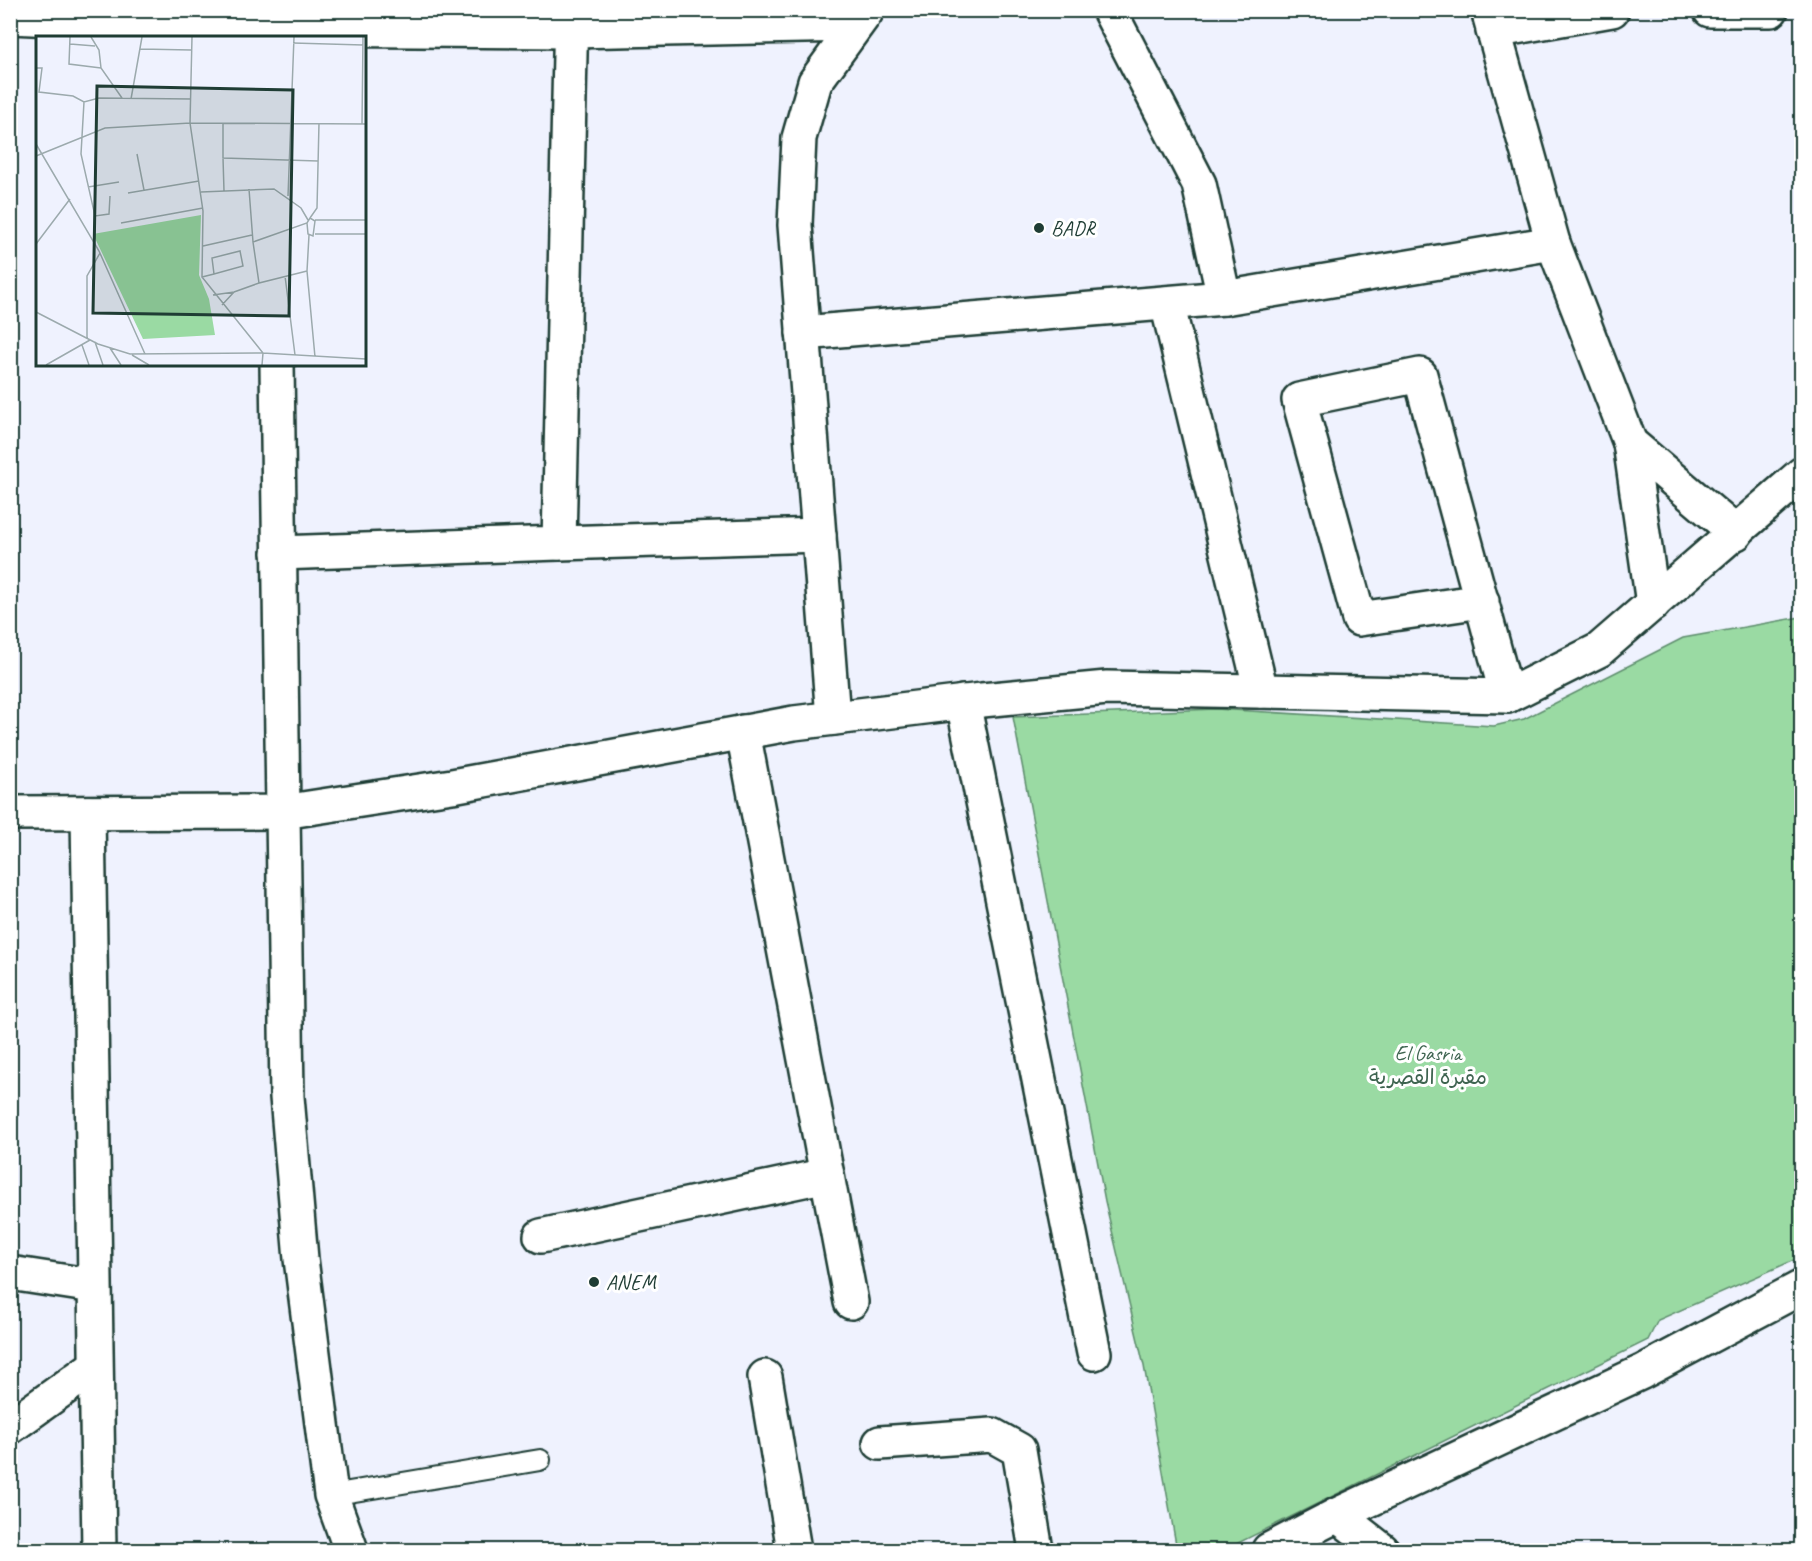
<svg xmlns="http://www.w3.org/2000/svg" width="1812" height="1561" font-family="Caveat,'Playpen Sans Arabic',sans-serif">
<rect width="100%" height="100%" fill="#eff2fe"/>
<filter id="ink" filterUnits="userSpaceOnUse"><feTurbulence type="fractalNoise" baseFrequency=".0167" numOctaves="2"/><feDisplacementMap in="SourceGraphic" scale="12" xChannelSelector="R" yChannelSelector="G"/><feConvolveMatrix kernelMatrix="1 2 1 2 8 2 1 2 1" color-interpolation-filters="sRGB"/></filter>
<g filter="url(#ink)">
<path fill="#9adaa3" stroke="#5c8c6c" stroke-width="1.5" d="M1801,617v640l-143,63 -10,20 -424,210h-47l-33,-184 -39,-165 -92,-484 203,-8 278,17 30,-7 159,-81z"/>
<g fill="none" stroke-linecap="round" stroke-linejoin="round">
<defs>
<path id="service" d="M331,1495l209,-35"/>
<g id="minor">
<path d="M1109,10l90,174 25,114 329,-55 -65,-233"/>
<path d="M1710,10h61"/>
<path d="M10,17l263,12 298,2 284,-6"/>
<path d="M1493,31l119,-21"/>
<path d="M1553,243l77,200"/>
<path d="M1167,303l94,388"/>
<path d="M803,333l421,-35"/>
<path d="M559,543l260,-8"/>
<path d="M279,553l280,-10 12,-533"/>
<path d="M1482,601l-123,18 -60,-219 121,-25 87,321"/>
<path d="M1653,604l-23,-161 106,90"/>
<path d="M963,702l131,651"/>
<path d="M833,718l-38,-493 4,-87 16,-56 51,-70"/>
<path d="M743,732l108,570"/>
<path d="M10,813l273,-1 -6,-448"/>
<path d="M88,813l11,737"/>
<path d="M541,1236l286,-61"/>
<path d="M10,1273l84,13"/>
<path d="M765,1377l29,173"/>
<path d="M10,1427l85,-61"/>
<path d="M880,1443l112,-8 27,15 17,100"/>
<path d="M1337,1515l45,35"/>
<path d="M351,1550l-20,-55 -30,-236 -14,-162 -4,-285 169,-26 342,-63 188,-23 125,-12 400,8 92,-46 203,-176"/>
<path d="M1269,1550l68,-35 305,-143 160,-85"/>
</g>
</defs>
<use href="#service" stroke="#1f3d34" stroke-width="24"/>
<use href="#minor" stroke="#1f3d34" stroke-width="38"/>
<use href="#service" stroke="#fff" stroke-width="20"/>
<use href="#minor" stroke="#fff" stroke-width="33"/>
</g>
</g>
<g fill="#1f3d34" stroke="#fff" stroke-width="2">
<circle cx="1039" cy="228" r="6"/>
<circle cx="594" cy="1282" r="6"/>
</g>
<g text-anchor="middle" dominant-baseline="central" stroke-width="6" stroke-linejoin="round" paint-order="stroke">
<g font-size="21" fill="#1f3d34" stroke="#fff" text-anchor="start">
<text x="1051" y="228">BADR</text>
<text x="606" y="1282">ANEM</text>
</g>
<g font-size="21" fill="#3e6450" stroke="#fff">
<text x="1428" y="1053">El Gasria<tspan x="1428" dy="24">مقبرة القصرية</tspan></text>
</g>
</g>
<g transform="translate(36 36)">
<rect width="330" height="330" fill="#eff2fe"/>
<path d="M165,179l-2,60 10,24 6,36 -72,4 -50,-105z" fill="#9adaa3"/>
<path fill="none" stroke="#9caaad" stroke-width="1.5" d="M34,1l-1,27 32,4M55,1l8,13 2,18 21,30M156,1l-2,86 176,1M257,7l70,2M34,8l25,2M104,13l51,1M0,32h6l-3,24 34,4 11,6 15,-4 92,1M95,63l11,-62M48,66l-3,52 14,62 14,-2 1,-18M187,87v35l95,3M326,88l1,-87M0,108l63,107 46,103M101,118l7,36M0,120l69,-28 85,-5 13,88 -1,66 61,76 -133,1 -32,-10 -62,-32M187,122l1,33M52,151l31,-5M213,153l4,53M165,156l73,-3 27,19 7,12M92,157l71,-12M252,160l6,-159M274,182l7,-10 2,-85M279,184h51M85,187l82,-15M279,198h51M273,199l-2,36 8,86M0,208l34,-45M167,210l49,-11M271,235l-48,12 -6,-41 54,-19 3,-5 5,3 -2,15 -5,-2 -1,-11M249,240l10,79M166,241l12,-3 29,-8 -3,-15 -28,7 2,16M198,256l25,-9M177,259l21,-3 -12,13M51,302v-62l13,-23M59,306l8,23M46,309l7,20M74,312l11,17M96,319l17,10M10,329l44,-25M226,329l1,-12 103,6"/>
<path fill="#1f3d34" fill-opacity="0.15" stroke="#1f3d34" stroke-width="3" d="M61,50l196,4 -4,226 -196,-3z"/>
<rect width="330" height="330" fill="none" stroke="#1f3d34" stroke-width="3"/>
</g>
<rect width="1812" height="1561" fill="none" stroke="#fff" stroke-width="36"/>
<rect x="18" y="18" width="1776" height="1525" fill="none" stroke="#1f3d34" stroke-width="2" filter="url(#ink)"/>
</svg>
